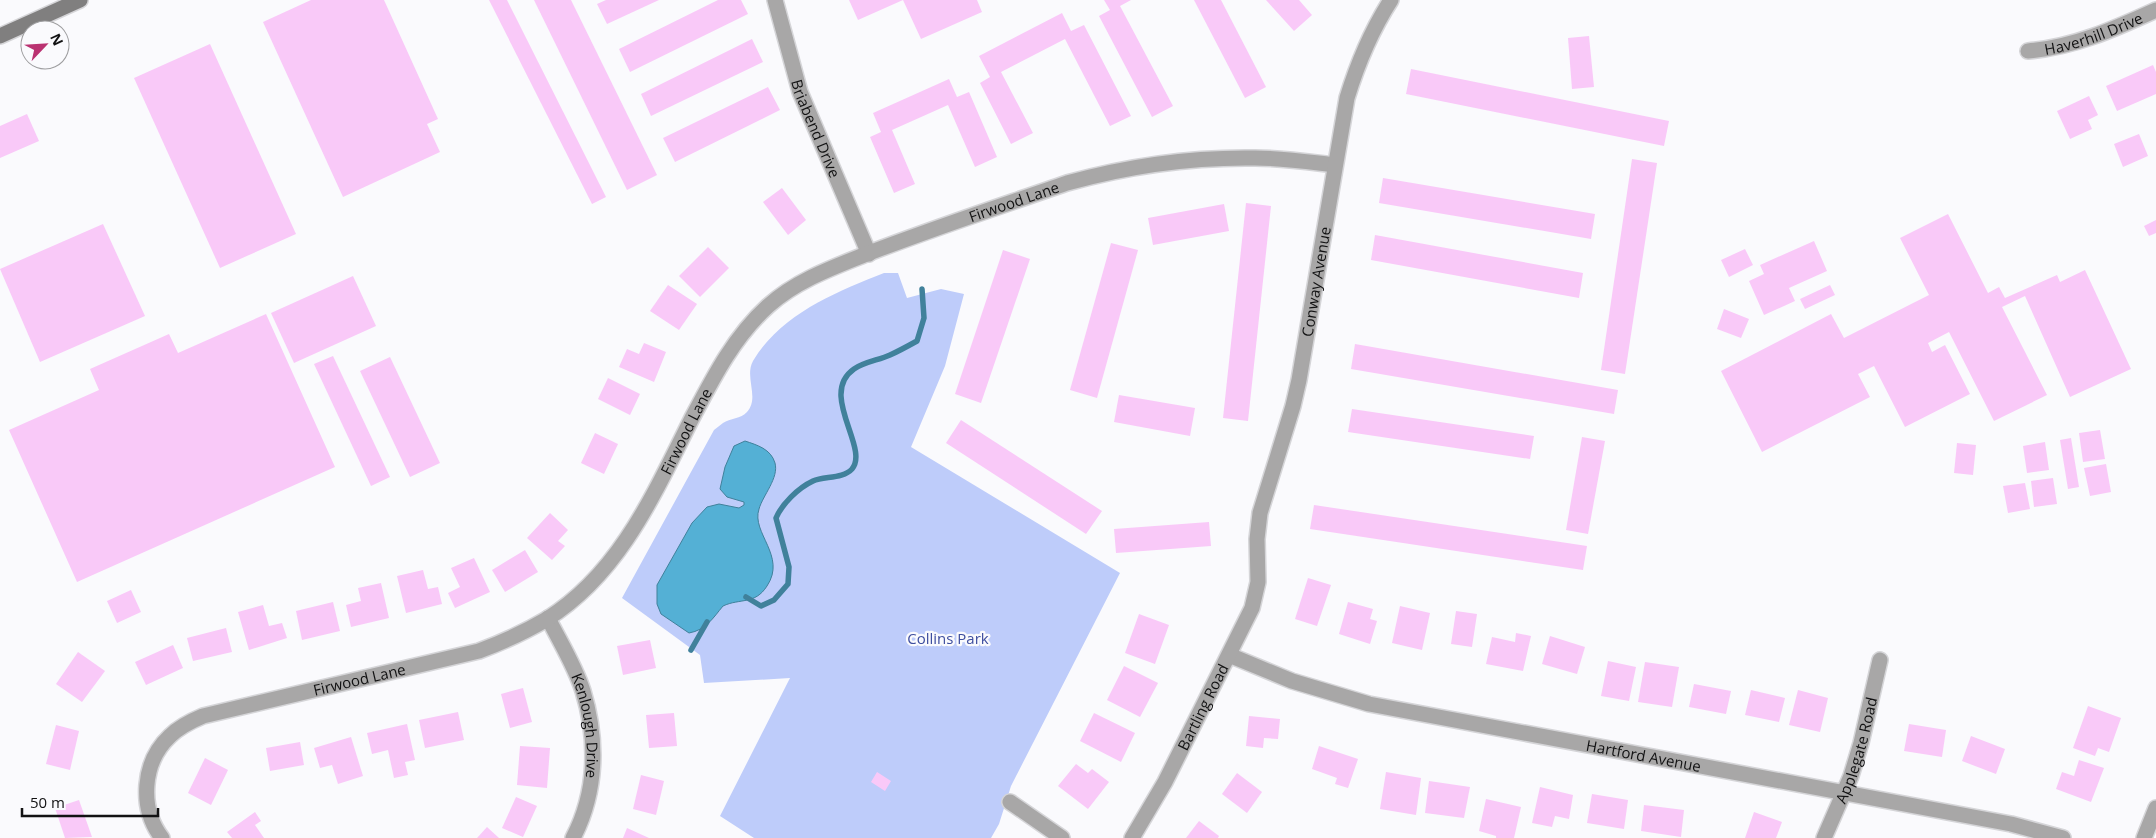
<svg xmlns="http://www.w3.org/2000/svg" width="2156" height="838" font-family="'Open Sans',sans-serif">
<rect width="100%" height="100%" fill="#fafafd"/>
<path fill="#beccfa" d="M884,273h14l9,25 34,-9 23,5 -19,72 -34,81 209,126 -109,213 -12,38 -8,14h-237l-34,-22 70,-138 -86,5 -4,-28 -78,-57 92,-168c3,-2 6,-5 9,-7 7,-5 18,-4 24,-11 13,-14 -3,-35 6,-51 28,-47 83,-69 131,-88z"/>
<path fill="#54b0d5" stroke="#40819b" d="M745,441c12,4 26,8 30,22 4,15 -12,32 -16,46 -8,24 28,47 8,77 -12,19 -27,12 -44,20 -10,12 -17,24 -34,27l-28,-19 -4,-10v-19l35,-62 15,-16 12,-3 20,4 5,-3v-3l-17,-5 -7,-8 5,-22 9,-21z"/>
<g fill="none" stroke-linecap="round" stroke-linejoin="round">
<g stroke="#40819b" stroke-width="5.5">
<path d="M746,597l15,9 13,-6 14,-16 1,-17 -13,-49c6,-14 22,-30 37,-37 11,-5 30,-2 39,-12 18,-21 -34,-75 2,-100 10,-7 25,-9 36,-14 9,-4 18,-9 27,-14l7,-23 -2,-29"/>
<path d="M691,650l16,-28"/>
</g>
</g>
<g fill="#f9c9f8">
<path d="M311,0h73l54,119 -11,5 13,28 -97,45 -80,-175z"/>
<path d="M489,0h18l99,197 -14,7z"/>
<path d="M534,0h37l86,175 -30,15z"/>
<path d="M606,0h53l-52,24 -10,-20z"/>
<path d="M718,0h23l7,14 -118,58 -11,-23z"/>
<path d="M849,0h128l5,12 -61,27 -18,-39 -45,20z"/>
<path d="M1104,0h27l-11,6 53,100 -21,11 -53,-101 11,-6z"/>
<path d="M1194,0h27l45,87 -21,11z"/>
<path d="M1266,0h33l13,15 -18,16z"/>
<path d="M1062,13l9,18 13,-6 47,91 -21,10 -45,-87 -64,33 32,61 -22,11 -31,-61 10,-6 -11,-21z"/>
<path d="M1589,36l5,51 -22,2 -4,-51z"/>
<path d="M752,39l11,23 -112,54 -10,-22z"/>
<path d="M210,44l86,190 -76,34 -86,-190z"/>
<path d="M2153,65l3,7v22l-39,17 -11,-25z"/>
<path d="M1411,69l258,52 -5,25 -258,-52z"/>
<path d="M949,79l8,18 12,-5 28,65 -22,10 -27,-62 -56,25 23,54 -21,9 -24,-56 11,-5 -8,-19z"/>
<path d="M768,87l12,23 -105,52 -12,-24z"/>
<path d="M2089,96l9,19 -10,5 4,9 -22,10 -13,-28z"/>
<path d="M27,114l12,27 -39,17v-32z"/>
<path d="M2139,134l9,22 -25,11 -9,-23z"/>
<path d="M1632,159l25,4 -32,211 -24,-4z"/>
<path d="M1383,178l212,36 -4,25 -212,-36z"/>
<path d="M782,188l24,32 -18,15 -25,-33z"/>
<path d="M1246,203l25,3 -23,215 -25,-3z"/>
<path d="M1224,204l5,27 -76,14 -5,-27z"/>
<path d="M1948,214l40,79 11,-6 6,11 52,-23 3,7 25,-12 46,99 -61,28 -45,-101 -23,11 45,88 -53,26 -45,-89 -21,11 4,9 13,-7 25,49 -65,33 -31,-61 -16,8 12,23 -108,55 -41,-81 110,-57 13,24 85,-43 -29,-57z"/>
<path d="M2156,220v13l-7,3 -5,-10z"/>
<path d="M103,224l42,92 -105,46 -40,-93z"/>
<path d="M1375,235l208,38 -4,25 -208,-38z"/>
<path d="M1814,241l13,30 -38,17 6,13 -31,14 -15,-34 15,-7 -4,-9z"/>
<path d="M1111,243l27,7 -41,148 -27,-8z"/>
<path d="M708,247l21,21 -29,29 -21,-21z"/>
<path d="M1745,249l8,16 -24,12 -8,-17z"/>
<path d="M1003,250l27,9 -49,144 -26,-9z"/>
<path d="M353,276l23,50 -82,37 -23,-50z"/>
<path d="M668,285l29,19 -18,26 -29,-19z"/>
<path d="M1830,285l5,10 -30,14 -5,-10z"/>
<path d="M1724,309l25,10 -8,19 -24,-9z"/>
<path d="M266,314l69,153 -258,115 -68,-152 90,-40 -9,-21 79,-35 9,19z"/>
<path d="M644,343l22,9 -12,30 -35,-15 8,-18 12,5z"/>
<path d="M1355,344l263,46 -4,24 -263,-45z"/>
<path d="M333,356l57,121 -19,9 -57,-122z"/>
<path d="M390,357l50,106 -30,14 -50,-106z"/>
<path d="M608,378l32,16 -10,21 -32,-16z"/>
<path d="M1119,395l76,13 -5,28 -76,-14z"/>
<path d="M1352,409l182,27 -4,23 -182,-27z"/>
<path d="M961,420l141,91 -16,23 -140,-91z"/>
<path d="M2100,430l5,29 -22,3 -4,-29z"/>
<path d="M595,433l23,11 -14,30 -23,-11z"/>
<path d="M1582,437l23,4 -17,93 -22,-4z"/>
<path d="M2071,438l8,49 -11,2 -8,-49z"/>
<path d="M2045,442l4,28 -22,3 -4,-27z"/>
<path d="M1957,443l19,2 -3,30 -19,-2z"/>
<path d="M2106,464l5,28 -21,4 -6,-28z"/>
<path d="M2053,478l4,26 -23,3 -3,-26z"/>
<path d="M2025,483l5,26 -22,4 -5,-27z"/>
<path d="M1314,505l273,41 -4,24 -273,-41z"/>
<path d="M550,513l18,17 -10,11 7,5 -13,14 -25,-22z"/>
<path d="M1209,522l2,24 -95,7 -2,-24z"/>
<path d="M525,550l13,22 -33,20 -13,-22z"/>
<path d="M474,558l16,34 -35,16 -7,-15 12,-6 -9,-19z"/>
<path d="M423,570l5,19 10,-2 4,17 -36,9 -9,-37z"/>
<path d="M1308,578l23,7 -14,41 -22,-7z"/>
<path d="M381,583l8,35 -38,9 -5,-22 15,-4 -3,-13z"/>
<path d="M131,590l10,22 -24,11 -10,-22z"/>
<path d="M333,602l7,29 -38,9 -6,-29z"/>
<path d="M1348,602l25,7 -3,10 7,2 -7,23 -31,-10z"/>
<path d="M263,605l6,21 13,-3 5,15 -38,12 -11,-38z"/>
<path d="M1400,606l30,7 -8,37 -30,-7z"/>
<path d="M1456,611l21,3 -5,33 -21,-3z"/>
<path d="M1139,614l30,11 -14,39 -30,-11z"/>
<path d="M226,628l6,24 -39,9 -6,-23z"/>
<path d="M1516,633l15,3 -8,35 -37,-7 6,-27 23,5z"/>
<path d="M1550,636l35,11 -8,27 -35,-10z"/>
<path d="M650,640l6,28 -33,7 -6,-29z"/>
<path d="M173,645l10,23 -37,17 -11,-23z"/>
<path d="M78,652l27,19 -23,31 -26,-18z"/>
<path d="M1608,661l28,6 -7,34 -28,-5z"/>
<path d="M1645,662l34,5 -7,40 -34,-5z"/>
<path d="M1124,666l34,17 -18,34 -33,-17z"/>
<path d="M1694,684l37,7 -5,23 -37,-7z"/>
<path d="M523,688l9,34 -22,6 -9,-34z"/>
<path d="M1751,690l34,8 -6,24 -34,-7z"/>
<path d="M1798,690l30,8 -8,34 -31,-7z"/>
<path d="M2088,706l33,12 -12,34 -11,-4 -3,8 -22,-8z"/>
<path d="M458,712l6,28 -39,8 -6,-28z"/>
<path d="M674,713l3,33 -28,2 -3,-33z"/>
<path d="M1094,713l41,20 -14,29 -41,-21z"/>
<path d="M1249,716l31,3 -2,20 -14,-1 -1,10 -17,-2z"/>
<path d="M407,724l8,36 -10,2 3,13 -14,3 -6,-28 -16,4 -5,-21z"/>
<path d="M1909,724l37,6 -4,27 -38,-6z"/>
<path d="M56,725l23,6 -9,39 -24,-6z"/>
<path d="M1971,736l34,13 -9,25 -34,-13z"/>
<path d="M351,737l12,39 -25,8 -6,-19 -12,3 -6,-20z"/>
<path d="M300,742l4,23 -34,6 -4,-23z"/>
<path d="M520,746l30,2 -3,40 -30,-3z"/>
<path d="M1319,746l39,13 -10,29 -13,-4 2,-6 -25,-9z"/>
<path d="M205,758l23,12 -17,35 -23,-12z"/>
<path d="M2079,760l25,8 -13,34 -35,-13 6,-17 12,4z"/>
<path d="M1076,764l12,9 4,-4 17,13 -21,27 -30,-23z"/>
<path d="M877,772l14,9 -6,10 -14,-9z"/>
<path d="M1386,772l35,6 -5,37 -36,-6z"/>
<path d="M1237,773l25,19 -15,21 -25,-19z"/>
<path d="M641,775l23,6 -8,34 -23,-6z"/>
<path d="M1429,781l41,6 -6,31 -39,-5z"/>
<path d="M1540,787l33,8 -4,24 -14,-3 -3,11 -20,-4z"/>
<path d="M1592,794l36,6 -4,29 -37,-6z"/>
<path d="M516,797l21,9 -14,31 -21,-9z"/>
<path d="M1486,799l35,8 -7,31h-18v-2l-17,-5z"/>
<path d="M79,800l13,37 -27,1 -10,-30z"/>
<path d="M1644,805l40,5 -3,27 -40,-6z"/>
<path d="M255,812l6,9 -6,4 9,13h-32l-5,-6z"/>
<path d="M1754,812l28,10 -6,16h-31z"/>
<path d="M1199,821l20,15 -1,2h-32z"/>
<path d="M487,827l12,11h-22z"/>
<path d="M627,828l22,10h-26z"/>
</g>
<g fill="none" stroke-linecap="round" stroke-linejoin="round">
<defs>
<g id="minor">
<path id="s1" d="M775,0l25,92 69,162"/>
<path id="s2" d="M2028,51c47,-4 86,-22 128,-41"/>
<path id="s3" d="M548,618c12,24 27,48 35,73 15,49 14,101 -10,147"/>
<path id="s4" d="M1229,655l63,26 77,23 642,120 52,14"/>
<path d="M1010,802l52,36"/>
<path id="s5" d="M162,838c-23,-30 -20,-76 8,-102 9,-9 21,-15 33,-20l276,-65c24,-9 46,-19 68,-32 73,-46 107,-125 144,-199 22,-42 42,-82 77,-114 29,-26 66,-39 101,-53 65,-25 132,-47 198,-70 61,-17 124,-26 188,-25 27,0 54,4 80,7"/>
<path id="s6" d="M1132,838l33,-56 87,-174 6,-26 -1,-43 3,-26 33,-107 6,-26 48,-282c11,-36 24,-67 44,-98"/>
<path id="s7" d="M1824,838l27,-62 10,-33 19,-83"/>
</g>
<path id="tertiary" d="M2144,838l12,-30"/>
<path id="secondary" d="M0,36l80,-36"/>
</defs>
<use href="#minor" stroke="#d5d5d8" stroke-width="18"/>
<use href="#tertiary" stroke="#d5d5d8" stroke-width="18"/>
<use href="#secondary" stroke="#d5d5d8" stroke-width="18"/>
<use href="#minor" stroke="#a8a7a7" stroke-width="15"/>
<use href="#tertiary" stroke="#a8a7a7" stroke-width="15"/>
<use href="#secondary" stroke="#807f7f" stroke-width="15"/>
</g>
<g text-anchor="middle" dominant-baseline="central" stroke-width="4.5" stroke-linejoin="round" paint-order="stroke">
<g font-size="15" fill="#121213" stroke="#fafafd">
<text stroke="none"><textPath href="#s2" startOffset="68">Haverhill Drive</textPath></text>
<text stroke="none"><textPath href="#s1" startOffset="135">Briabend Drive</textPath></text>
<text stroke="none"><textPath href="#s5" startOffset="1165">Firwood Lane</textPath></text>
<text stroke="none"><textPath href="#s6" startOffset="594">Conway Avenue</textPath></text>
<text stroke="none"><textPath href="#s5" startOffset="746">Firwood Lane</textPath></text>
<text stroke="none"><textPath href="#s5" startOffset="311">Firwood Lane</textPath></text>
<text stroke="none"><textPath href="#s6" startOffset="149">Bartling Road</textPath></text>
<text stroke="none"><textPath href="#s3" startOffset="116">Kenlough Drive</textPath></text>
<text stroke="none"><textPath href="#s7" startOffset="94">Applegate Road</textPath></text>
<text stroke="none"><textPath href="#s4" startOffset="428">Hartford Avenue</textPath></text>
</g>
<g font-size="15" fill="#3e4e9f" stroke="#fafafd">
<text x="948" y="638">Collins Park</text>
</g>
</g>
<g transform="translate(45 45) rotate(65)"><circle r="24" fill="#fafafd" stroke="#9d9d9f"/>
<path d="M0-4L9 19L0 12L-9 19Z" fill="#ba3271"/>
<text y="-8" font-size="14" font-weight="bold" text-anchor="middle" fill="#121213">N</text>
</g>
<path d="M22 808v8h136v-8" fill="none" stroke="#121213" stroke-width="2.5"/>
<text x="30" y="808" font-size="15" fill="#121213" stroke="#fafafd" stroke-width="4" paint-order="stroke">50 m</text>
</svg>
